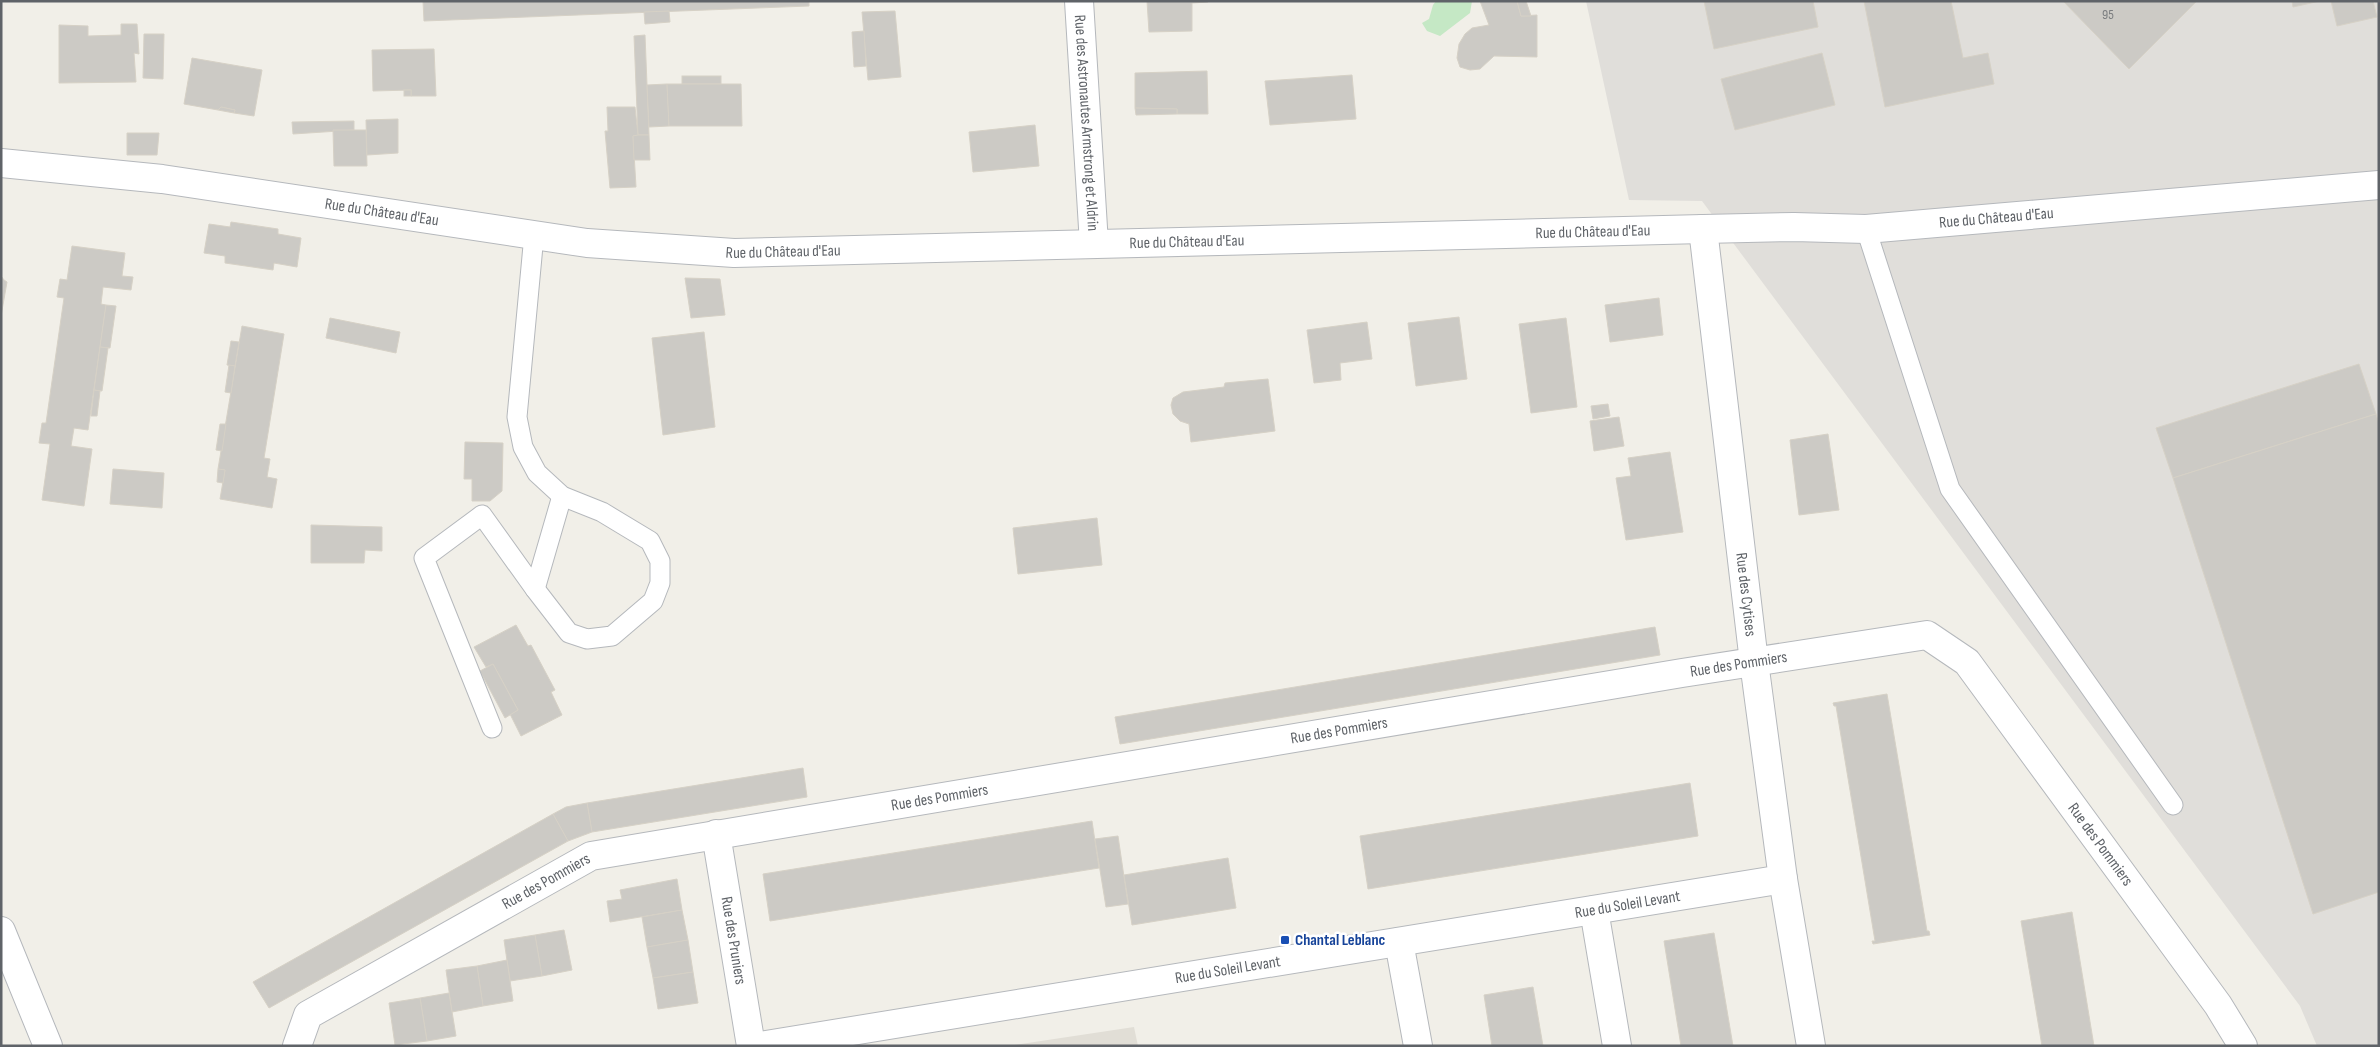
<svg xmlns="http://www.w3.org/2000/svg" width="2380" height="1047" font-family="'Sofia Sans Condensed',sans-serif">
<rect width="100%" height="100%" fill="#f1efe8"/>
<path fill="#e0deda" d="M1586,1h793v1045h-62l-17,-40 -598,-805 -73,-1z"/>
<path fill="#e1ded6" d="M1134,1027l4,19h-130z"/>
<path fill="#c5e8c5" d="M1436,1h36l-2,12 -30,23 -13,-5 -5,-8 7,-4 4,-14z"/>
<g fill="#cccac5" stroke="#d6d1c6">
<path d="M423,1h386v5l-385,15z"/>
<path d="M1147,1h61v1l-16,1v28l-43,1z"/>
<path d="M1480,1h37l4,15 16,-1v42l-43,-1 -14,13 -10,1 -10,-3 -3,-9 2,-14 6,-10 7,-6 17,-3z"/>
<path d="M1517,1h9l5,15h-10z"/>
<path d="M1704,1h109l5,26 -104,22z"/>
<path d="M1864,1h87l12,57 25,-5 6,31 -109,23z"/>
<path d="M2063,1h134l-68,68z"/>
<path d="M2292,1h28l-27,6z"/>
<path d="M2331,1h42l4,16 -40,9z"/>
<path d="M669,11l1,11 -25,2 -1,-12z"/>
<path d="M895,11l6,66 -33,3 -6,-68z"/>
<path d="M121,24h16l2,30 -5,-1 2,29 -77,1v-58l29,1v10l33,-1z"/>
<path d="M864,31l2,35 -12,1 -2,-35z"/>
<path d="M144,34h20l-1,45 -20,-1z"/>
<path d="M645,35l4,100h-11l-4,-99z"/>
<path d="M434,49l2,47h-25v-6l-38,1 -1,-41z"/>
<path d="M1822,53l13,52 -100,25 -14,-51z"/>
<path d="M192,58l70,12 -8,46 -20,-3 1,-3 -14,-3 -3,3 -34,-6z"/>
<path d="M1207,71l1,43h-31v-5l-42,-1v-35z"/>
<path d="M1352,75l4,44 -86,6 -5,-44z"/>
<rect x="682" y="76" width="39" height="8"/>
<path d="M667,84l2,42 -20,1 -2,-42z"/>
<path d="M667,84h74l1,42h-73z"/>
<rect x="404" y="90" width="7" height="6"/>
<path d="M221,107l14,3 -1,3 -16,-3z"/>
<path d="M607,107h28l3,28 -5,1 3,51 -26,1 -5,-57h3z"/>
<path d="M1135,108l42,1v5l-41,1z"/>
<path d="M398,119v34l-31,2 -1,-35z"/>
<path d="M354,121v9l-61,4 -1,-12z"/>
<path d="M1035,125l4,41 -66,6 -4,-40z"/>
<path d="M333,130h33l1,36h-33z"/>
<path d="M127,133h32l-2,22h-30z"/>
<path d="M638,135h11l1,25h-16l-1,-24z"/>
<path d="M231,222l47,7v5l23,4 -4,29 -23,-4 -1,7 -48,-7v-7l-21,-3 5,-29 21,3z"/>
<path d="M72,246l53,7 -3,23 11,1 -2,13 -28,-3 -2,17 5,1 -18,125 -14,-2 -3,18 21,3 -8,57 -42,-6 8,-56 -11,-1 3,-20h4l18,-125 -7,-1 3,-18 7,1z"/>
<path d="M1,276l3,4 3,2 -6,34z"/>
<path d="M685,278l35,1 5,36 -34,3z"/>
<path d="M1659,298l4,37 -53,7 -5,-37z"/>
<path d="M106,305l10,1 -6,42 -10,-1z"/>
<path d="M1459,317l8,62 -51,7 -8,-63z"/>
<path d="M330,318l70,14 -4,21 -70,-15z"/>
<path d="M1566,318l11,89 -46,6 -12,-89z"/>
<path d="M1367,322l5,37 -32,4 1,17 -27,3 -7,-53z"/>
<path d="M242,326l42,8 -20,124 6,1 -3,18 10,2 -5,29 -52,-9 5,-29 -7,-1z"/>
<path d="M704,332l11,95 -52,8 -11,-97z"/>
<path d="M231,341l8,1 -4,24 -8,-1z"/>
<path d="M100,347l8,1 -6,43 -8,-1z"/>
<path d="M2359,364l17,50 -203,64 -17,-50z"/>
<path d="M229,365l6,1 -4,27 -6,-1z"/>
<path d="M1268,379l7,52 -84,11 -2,-18 -9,-3 -7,-7 -2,-9 2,-7 10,-6 41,-5 1,-4z"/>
<path d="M94,390l6,1 -3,25h-6z"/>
<path d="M1608,404l2,12 -17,3 -2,-13z"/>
<path d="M2376,414l3,10v468l-66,22 -140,-436z"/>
<path d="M1619,417l5,29 -30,5 -4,-30z"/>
<path d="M220,424h6l-4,27 -6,-1z"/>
<path d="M1828,434l11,76 -40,5 -9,-75z"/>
<path d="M465,442l38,1 -1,48 -12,10h-18v-22h-8z"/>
<path d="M1670,452l13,80 -57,8 -10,-62 15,-2 -3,-18z"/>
<path d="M113,469l51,4 -2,35 -52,-4z"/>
<path d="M218,469l7,1 -2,13 -6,-1z"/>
<path d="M1097,518l5,47 -84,9 -5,-46z"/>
<path d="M311,525l71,2v24l-17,-1 -1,13h-53z"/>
<path d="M516,625l12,21 3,-1 24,45 -4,2 11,23 -41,21 -11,-22 8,-4 -25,-46 -7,3 -12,-20z"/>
<path d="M1655,627l5,28 -540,89 -5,-27z"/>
<path d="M493,664l25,46 -13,8 -25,-47z"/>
<path d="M1887,694l40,237h2l1,4 -57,9 -1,-3h3l-39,-235h-2l-1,-3z"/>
<path d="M803,768l4,29 -215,35 -5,-29z"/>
<path d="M1690,783l8,53 -330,53 -8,-53z"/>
<path d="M587,803l5,29 -24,9 -15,-27 13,-7z"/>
<path d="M553,814l15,27 -299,167 -16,-26z"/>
<path d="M1092,821l7,47 -329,53 -7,-47z"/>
<path d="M1118,836l10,68 -22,3 -11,-68z"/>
<path d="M1228,858l8,50 -104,17 -8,-50z"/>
<path d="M677,879l5,31 -72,12 -3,-21 15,-2 -2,-9z"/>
<path d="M682,910l6,30 -41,7 -5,-30z"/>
<path d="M2072,912l22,134h-52l-21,-125z"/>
<path d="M564,930l8,40 -30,6 -7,-41z"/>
<path d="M1714,933l19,113h-52l-17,-105z"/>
<path d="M535,935l7,41 -32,5 -6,-41z"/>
<path d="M688,940l5,32 -40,6 -6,-31z"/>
<path d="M507,960l6,41 -30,5 -6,-40z"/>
<path d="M477,966l6,40 -31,6 -6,-42z"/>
<path d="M693,972l5,31 -40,6 -5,-31z"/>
<path d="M1533,987l10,59h-51l-8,-51z"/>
<path d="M449,993l7,43 -29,5 -7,-43z"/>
<path d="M420,998l7,43 -32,4 -6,-42z"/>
</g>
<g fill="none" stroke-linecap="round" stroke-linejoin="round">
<defs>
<g id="lane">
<path d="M1866,229l84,260 223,316"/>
<path d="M534,235l-17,182 6,30 14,26 25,23 40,16 48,29 10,20v22l-7,18 -41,35 -25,3 -18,-6 -34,-44"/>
<path d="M492,728l-68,-170 58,-43 53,74 27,-93"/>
</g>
<g id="street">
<path id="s1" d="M1079,1l15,243"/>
<path id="s2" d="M1,163l161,16 425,64 147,10 969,-24 91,-2 72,2 513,-44"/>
<path id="s3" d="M1703,229l51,433 29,217 28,167"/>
<path id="s4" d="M716,834l35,212"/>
<path d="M1594,910l23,136"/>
<path d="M1,931l47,115"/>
<path d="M1399,942l19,104"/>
<path id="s5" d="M297,1046l11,-31 283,-159 1091,-183 245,-38 40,27 251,343 25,41"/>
<path id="s6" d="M760,1046l1023,-167"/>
</g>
</defs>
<use href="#lane" stroke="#b5b8bc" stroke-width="21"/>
<use href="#street" stroke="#b5b8bc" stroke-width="30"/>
<use href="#lane" stroke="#fff" stroke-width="19"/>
<use href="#street" stroke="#fff" stroke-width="28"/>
</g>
<rect fill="#1a4fb4" stroke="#fff" stroke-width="2" x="1280" y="935" width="10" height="10" rx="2.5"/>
<g text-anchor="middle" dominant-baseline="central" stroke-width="5" stroke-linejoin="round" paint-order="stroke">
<g font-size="14" fill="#7a7d7f">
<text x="2108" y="14">95</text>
</g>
<g font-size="16" fill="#5f6368" stroke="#fff">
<text stroke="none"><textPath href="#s1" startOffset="122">Rue des Astronautes Armstrong et Aldrin</textPath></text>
<text stroke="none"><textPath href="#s2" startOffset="384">Rue du Château d'Eau</textPath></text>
<text stroke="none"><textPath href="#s2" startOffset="2002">Rue du Château d'Eau</textPath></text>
<text stroke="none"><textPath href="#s2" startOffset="1598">Rue du Château d'Eau</textPath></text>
<text stroke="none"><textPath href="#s2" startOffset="1192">Rue du Château d'Eau</textPath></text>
<text stroke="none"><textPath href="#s2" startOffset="788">Rue du Château d'Eau</textPath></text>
<text stroke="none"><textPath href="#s3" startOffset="368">Rue des Cytises</textPath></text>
<text stroke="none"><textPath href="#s5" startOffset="1521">Rue des Pommiers</textPath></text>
<text stroke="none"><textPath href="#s5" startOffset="1116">Rue des Pommiers</textPath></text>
<text stroke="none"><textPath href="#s5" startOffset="711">Rue des Pommiers</textPath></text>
<text stroke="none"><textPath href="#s5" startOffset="1986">Rue des Pommiers</textPath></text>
<text stroke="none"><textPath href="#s5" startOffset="306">Rue des Pommiers</textPath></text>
<text stroke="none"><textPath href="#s6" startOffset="879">Rue du Soleil Levant</textPath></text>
<text stroke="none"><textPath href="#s4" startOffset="108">Rue des Pruniers</textPath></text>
<text stroke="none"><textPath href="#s6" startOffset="474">Rue du Soleil Levant</textPath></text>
</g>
<g font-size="16" font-weight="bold" fill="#164399" stroke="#fff" text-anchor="start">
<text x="1295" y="940">Chantal Leblanc</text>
</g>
</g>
<rect width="2380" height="1047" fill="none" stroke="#5f6368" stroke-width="5"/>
</svg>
